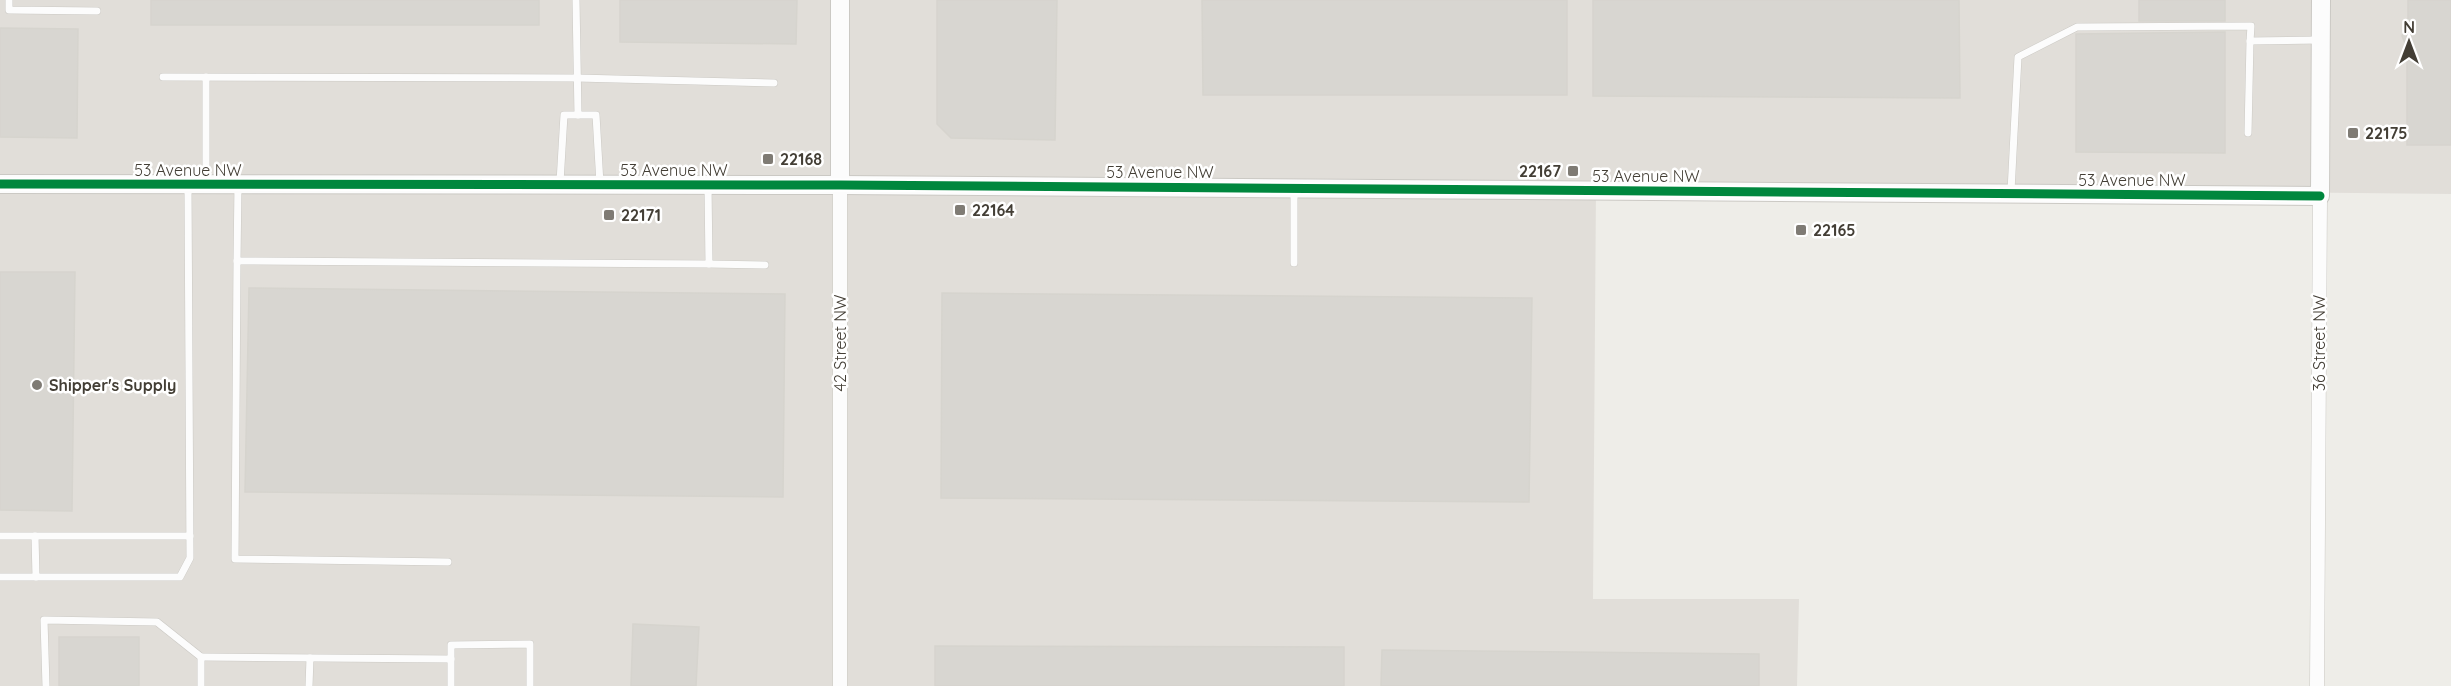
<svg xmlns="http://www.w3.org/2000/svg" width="2451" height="686" font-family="Quicksand,sans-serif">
<rect width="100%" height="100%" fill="#eeede8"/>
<path fill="#e1ded9" d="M0,0h2451v194l-855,-9 -3,414h206l-2,87h-1797z"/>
<g fill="#d8d6d1" stroke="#d6d4ce" stroke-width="1.5">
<rect x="151" y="0" width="388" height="25"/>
<path d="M620,0h177l-1,44 -176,-2z"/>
<path d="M937,0h120l-2,140 -104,-2 -14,-14z"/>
<path d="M1202,0h365v95h-364z"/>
<path d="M1593,0h366l1,98 -367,-2z"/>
<rect x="2139" y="0" width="86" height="21"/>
<path d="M2408,0h43v145h-44v-97l-5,-12 6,-17z"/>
<path d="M0,28l78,1 -1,109 -77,-1z"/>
<path d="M2225,32v121l-149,-1v-118z"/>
<path d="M0,272h75l-3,239 -72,-1z"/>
<path d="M249,288l536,6 -2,203 -538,-5z"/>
<path d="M942,293l590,5 -3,204 -588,-4z"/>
<path d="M633,624l66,3 -3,59h-65z"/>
<rect x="59" y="637" width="80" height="49"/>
<path d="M935,646l409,1v39h-409z"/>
<path d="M1382,650l377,4v32h-378z"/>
</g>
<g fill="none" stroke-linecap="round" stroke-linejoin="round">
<defs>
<g id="service">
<path d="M9,0v10l88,1"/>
<path d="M576,0l2,115"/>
<path d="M163,77l414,1 197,5"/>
<path d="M2248,133l2,-92 69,-1"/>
<path d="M206,182v-105"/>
<path d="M560,182l4,-67h32l4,69"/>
<path d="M238,185l-1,76 472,3 -1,-79"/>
<path d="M2011,191l7,-134 59,-30 174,-1 -1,15"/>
<path d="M237,261l-2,298 213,3"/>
<path d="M1294,263v-72"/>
<path d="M709,264l56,1"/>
<path d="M0,536h190"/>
<path d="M35,536l1,41"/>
<path d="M0,577h180l10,-19 -2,-371"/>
<path d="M201,657l250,2"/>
<path d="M46,686l-2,-66 113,2 44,35v29"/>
<path d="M309,686l1,-28"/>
<path d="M451,686v-41l79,-1v42"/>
</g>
<g id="minor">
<path d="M840,686v-501"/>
<path d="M2317,686l3,-490"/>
</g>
<g id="tertiary">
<path d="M840,0v185"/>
<path d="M0,184l840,1 1480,11 1,-196"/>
</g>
</defs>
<use href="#service" stroke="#cbc9c4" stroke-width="8"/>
<use href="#minor" stroke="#cbc9c4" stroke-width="15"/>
<use href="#tertiary" stroke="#cbc9c4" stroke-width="20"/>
<use href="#service" stroke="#fcfcfc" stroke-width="7"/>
<use href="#minor" stroke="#fcfcfc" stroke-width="14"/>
<use href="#tertiary" stroke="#fcfcfc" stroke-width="18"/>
<defs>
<path id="cycleway" d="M0,184l840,1 1480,11"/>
</defs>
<use href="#cycleway" stroke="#fff" stroke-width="13"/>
<use href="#cycleway" stroke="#00873e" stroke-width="9"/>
</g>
<g fill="#7f7b74" stroke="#fff" stroke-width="2">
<rect x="2347" y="127" width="12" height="12" rx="3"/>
<rect x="762" y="153" width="12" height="12" rx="3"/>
<rect x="1567" y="165" width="12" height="12" rx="3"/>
<rect x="954" y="204" width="12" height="12" rx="3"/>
<rect x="603" y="209" width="12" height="12" rx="3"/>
<rect x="1795" y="224" width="12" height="12" rx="3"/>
<circle cx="37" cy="385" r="6"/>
</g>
<g text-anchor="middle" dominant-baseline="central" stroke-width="5" stroke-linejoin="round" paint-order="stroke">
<g font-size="16" font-weight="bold" fill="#433e35" stroke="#fff" text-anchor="start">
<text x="2365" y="133">22175</text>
<text x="780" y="159">22168</text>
<text x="1561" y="171" text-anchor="end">22167</text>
<text x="972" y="210">22164</text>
<text x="621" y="215">22171</text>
<text x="1813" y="230">22165</text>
<text x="49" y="385">Shipper's Supply</text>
</g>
<g font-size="16" fill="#433e35" stroke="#fff">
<text x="188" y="170">53 Avenue NW</text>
<text x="674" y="170">53 Avenue NW</text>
<text x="1160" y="172">53 Avenue NW</text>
<text x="1646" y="176">53 Avenue NW</text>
<text x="2132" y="180">53 Avenue NW</text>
<text transform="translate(840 343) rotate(-90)">42 Street NW</text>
<text transform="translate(2319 343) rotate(-90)">36 Street NW</text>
</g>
</g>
<g transform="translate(2409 42)" stroke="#ffffff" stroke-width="4.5" paint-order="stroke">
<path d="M0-4.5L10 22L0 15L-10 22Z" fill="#433e35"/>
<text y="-9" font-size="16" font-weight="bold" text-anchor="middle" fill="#433e35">N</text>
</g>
</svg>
